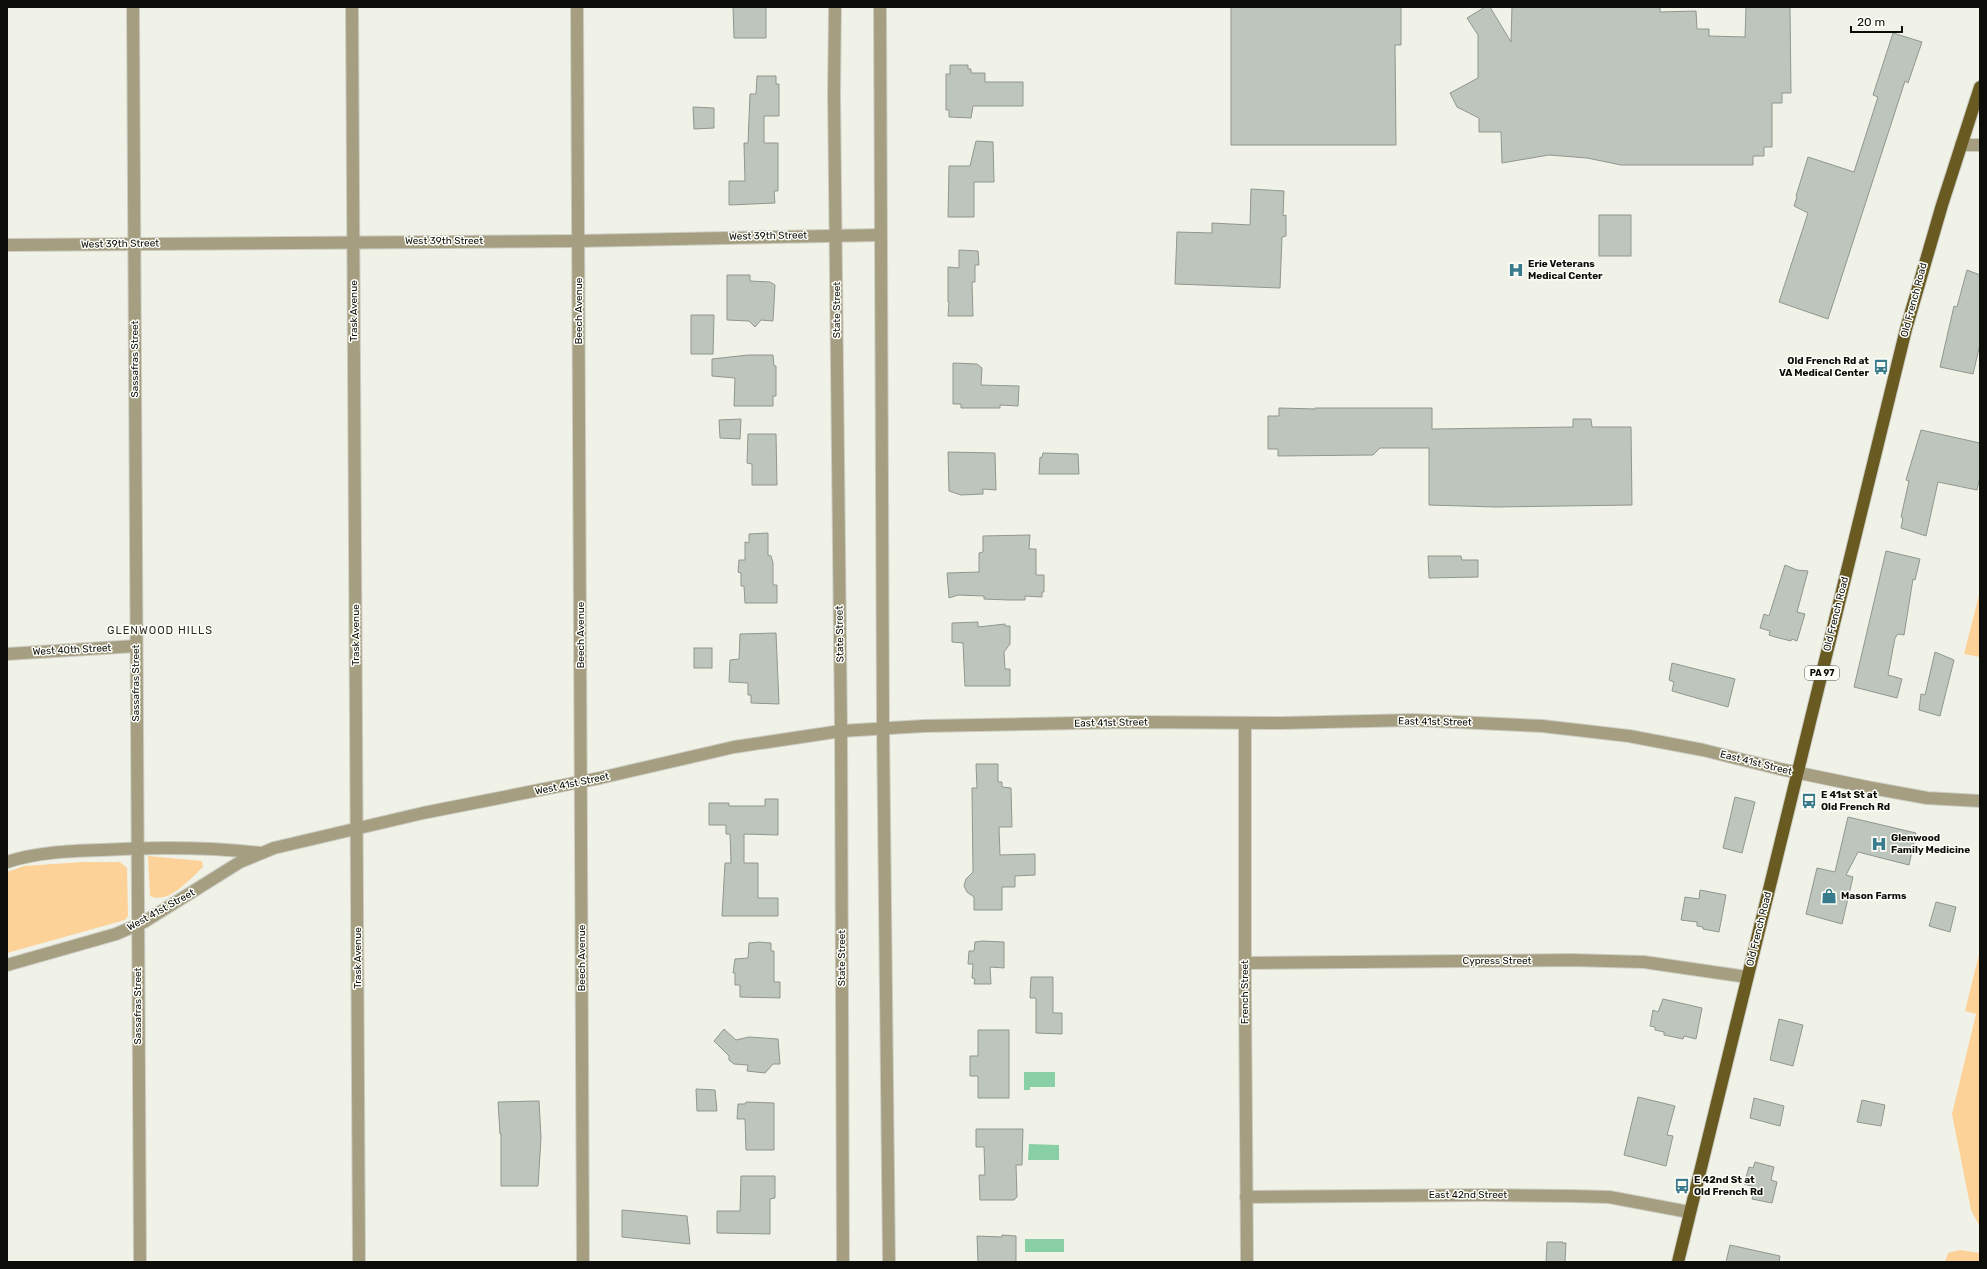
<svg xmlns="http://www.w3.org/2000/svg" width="1987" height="1269" font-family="Rubik,sans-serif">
<rect width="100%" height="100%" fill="#f0f2e8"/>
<g fill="#fcd298">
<path d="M1980,591v66l-16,-3z"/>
<path d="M148,856l54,5 1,6c-13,12 -35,38 -53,29z"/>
<path d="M82,862h38l7,6 1,48 -3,4 -118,33v-81l17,-6z"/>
<path d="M1980,950v277l-9,-17 -19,-96 24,-100 -11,-3z"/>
<path d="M1960,1250l20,3v9h-35l3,-9z"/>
</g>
<g fill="#89cfa6">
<path d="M1024,1072h31v15h-25v3h-6z"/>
<path d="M1029,1144l30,1v15h-31z"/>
<rect x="1025" y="1239" width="39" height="13"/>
</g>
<g fill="#bec5bc" stroke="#90978e">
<path d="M733,7h33v31h-32z"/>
<path d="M1231,7h170v38h-6l1,100h-165z"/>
<path d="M1485,7h5l21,35 1,-35h148v5l36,-1 1,18h12v7l36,1 1,-30h44l1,86h-9v10h-10v44h-8v9h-11v9h-132l-34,-7 -38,-3 -47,8 -1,-31h-22v-14l-22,-11 -7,-14 28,-15v-43l-11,-17z"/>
<path d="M1893,33l29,9 -14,41 -3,-2 -77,238 -49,-17 29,-89 -14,-7 3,-9 -1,-1 12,-39 46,15 24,-75 -5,-2z"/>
<path d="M950,65h18v4h3v4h14v9h38v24h-50l-2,12 -22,-1v-7h-3v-36h4z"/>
<path d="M757,76h19v8h3v32h-15v27h14v48h-4l1,12 -46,2v-24h16l-1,-38h4l2,-49h6z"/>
<path d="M693,107l21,1v20l-20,1z"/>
<path d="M976,141l17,1 1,40h-20v35h-26l1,-51h21z"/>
<path d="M1251,189l33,2 -1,25 3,-1v21l-4,1 -2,51 -105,-4 2,-52 35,1v-10l38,2z"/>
<rect x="1599" y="215" width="32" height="41"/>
<path d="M959,250l19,1 1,14h-4v17h-3l1,34h-25l1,-14h-1v-35l11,1z"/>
<path d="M1967,270l13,5v69l-7,30 -33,-7 14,-61 3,1z"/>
<path d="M727,275h23v6l20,1 5,3 -2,36 -12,-1 -6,7 -6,-6 -22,-1z"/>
<path d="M691,315h23l-1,39h-22z"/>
<path d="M748,355h25l1,11h2v30h-3v10h-39l1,-28 -23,-2v-17z"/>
<path d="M953,363l24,1 5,4 -1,17 38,1 -1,20 -18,-1v3h-39v-4h-8z"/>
<path d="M1279,408l36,1v-1h117v21l141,-2v-8h18l1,8h39l1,78 -136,2 -67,-2v-57h-49l-7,7 -95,1v-7h-10v-33h11z"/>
<path d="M741,419l-1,20 -20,-1 -1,-18z"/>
<path d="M1921,430l59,13v33l-3,14 -39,-8 -12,54 -25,-8 2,-10 -2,-1 8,-36 -3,-1z"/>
<path d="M748,434h28l1,51h-25v-21l-5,-1z"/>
<path d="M948,452l47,1 1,37 -13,-1v5l-22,1 -12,-4z"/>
<path d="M1043,453l35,1 1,20h-40l1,-17 2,1z"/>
<path d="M768,533v22l3,1 2,7v22h4v18h-32l-1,-17h-3v-13l-3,-1 1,-12h6v-18l4,1v-9z"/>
<path d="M1030,535l-1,14h7v26h8v17h-2v5l-17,-1v4h-17l-24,-1v-3l-26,-1 -9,3 -2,-25 32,-1v-19l4,-1v-16z"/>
<path d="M1886,551l34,8 -5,21 -2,-1 -9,56 -6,-1 -3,4 -7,37 14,4 -5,19 -43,-11z"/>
<path d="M1428,556h33l1,4h16v17l-49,1z"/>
<path d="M1785,565l12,5 11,1 -11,41 8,2 -8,27 -5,-2 -1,2 -16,-4 -6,-2 1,-4 -10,-3 4,-14 5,2z"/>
<path d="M978,622v5l27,-3v2h5v18l-6,8 1,17h5v17h-45l-2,-43 -11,-1v-19z"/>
<path d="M776,633l3,71 -28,-1v-8h-3v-12l-19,-1 1,-22 9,-1 1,-25z"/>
<rect x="694" y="648" width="18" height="20"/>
<path d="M1935,652l19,8 -14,56 -21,-6 2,-16 4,1z"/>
<path d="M1672,663l63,16 -7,28 -56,-16 2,-9 -5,-2z"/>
<path d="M976,764h22v18h4v5l9,1 1,39h-13l1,28 35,-1v21l-20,1v11h-13v23h-28v-13l-7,-5 -3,-6 2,-7 7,-7 -1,-84h5z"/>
<path d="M1735,797l20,5 -13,51 -19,-5z"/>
<path d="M765,799h13v36l-34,-1v29h14v35h20v18h-56l3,-53h6l-1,-29h-4v-9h-17v-22h20v3h36z"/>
<path d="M1848,817l68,16 -7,32 -51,-13 -12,23 7,2 -11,47 -36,-10 11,-46 18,4z"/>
<path d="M1700,890l26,5 -7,37 -16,-3v-2l-6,-1v-4l-16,-2 4,-23 14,2z"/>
<path d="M1936,902l20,5 -6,25 -21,-6z"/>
<path d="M982,941l22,1v26l-14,-1 1,17h-17l1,-5 -3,-1 1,-14h-5l1,-13h5l1,-9z"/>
<path d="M759,942l12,1v8h3v31h6v16l-40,-1v-12h-5v-12h-2l2,-14 13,-1 1,-15z"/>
<path d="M1031,977h22v36h9v21l-26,-1v-35h-6z"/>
<path d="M1663,999l39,9 -6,31 -12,-3 -1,3 -19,-4v-3l-9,-2v-3l-5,-1 3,-16 5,2z"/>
<path d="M1779,1019l24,6 -10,41 -23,-6z"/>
<path d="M724,1029l12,11 13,-3 29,2 2,25h-7l-8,9 -18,-2 1,-6 -14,-1 -5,-4v-4l-15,-15z"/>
<path d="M978,1030h31v68h-31v-22h-8v-20h8z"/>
<path d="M696,1089l19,1 2,21h-20z"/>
<path d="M1638,1097l37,9 -8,29 6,1 -7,30 -42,-11z"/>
<path d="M1754,1098l30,8 -4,20 -30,-8z"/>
<path d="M1862,1100l23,5 -4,21 -24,-4z"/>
<path d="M539,1101l2,37 -3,48h-37v-52h-1l-2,-32z"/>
<path d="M746,1102l28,1v47h-28l-1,-31h-8l1,-15h7z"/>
<path d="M976,1129h47l-1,36h-6l1,32 -3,3h-34l-1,-25h6l-1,-28h-8z"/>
<path d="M1755,1162l19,5 -3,13 6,2 -5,21 -20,-4 3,-12 -11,-3 5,-17 4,1z"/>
<path d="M741,1176h34v22l-5,1v35l-53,-1v-22h23z"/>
<path d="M622,1210l65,6 3,28 -68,-7z"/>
<path d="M1002,1235l14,1v26h-38l-1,-26 25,1z"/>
<path d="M1547,1242h16l-1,1h4l-1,19h-19z"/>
<path d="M1730,1245l50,11 -1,6h-53z"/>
</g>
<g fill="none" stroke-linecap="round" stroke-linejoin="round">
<defs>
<g id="minor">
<path d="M133,7l7,1255"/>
<path d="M352,7l7,1255"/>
<path d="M577,7l6,1255"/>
<path d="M835,7l-1,86 7,638 2,531"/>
<path d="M880,7l3,717 6,538"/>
<path d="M1961,145h19"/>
<path d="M7,245l571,-4 302,-6"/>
<path d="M7,654l129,-8"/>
<path d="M1245,723v267l2,272"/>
<path d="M7,862c30,-10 63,-11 94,-12 54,-3 106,-3 159,3"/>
<path d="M1245,963l326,-3 73,2 103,15"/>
<path d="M7,965l109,-31 28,-12 96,-60 34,-14 149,-35 177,-35 134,-31 107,-16 83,-5 205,-4 153,1 131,-3 129,6 87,10 74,14 77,19 92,19 55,10 53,3"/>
<path d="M1246,1197l238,-2 87,1 38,1 80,15"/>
</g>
<path id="major" d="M1678,1262l228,-933 36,-124 38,-118"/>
</defs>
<use href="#minor" stroke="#cccdc4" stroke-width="14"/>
<use href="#major" stroke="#cccdc4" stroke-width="14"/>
<use href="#minor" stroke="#a69e81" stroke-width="12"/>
<use href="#major" stroke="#685a20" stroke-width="12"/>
</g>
<defs>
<symbol id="hospital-bare" viewBox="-9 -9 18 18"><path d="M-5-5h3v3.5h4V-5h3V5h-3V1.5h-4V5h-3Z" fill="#397a8d" stroke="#fefff9" stroke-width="2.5" paint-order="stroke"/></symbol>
<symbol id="bus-bare" viewBox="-9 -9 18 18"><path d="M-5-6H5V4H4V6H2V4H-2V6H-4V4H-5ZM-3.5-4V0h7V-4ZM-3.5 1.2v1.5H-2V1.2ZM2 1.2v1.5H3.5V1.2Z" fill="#397a8d" stroke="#fefff9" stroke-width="2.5" paint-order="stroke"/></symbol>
<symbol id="shop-bare" viewBox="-9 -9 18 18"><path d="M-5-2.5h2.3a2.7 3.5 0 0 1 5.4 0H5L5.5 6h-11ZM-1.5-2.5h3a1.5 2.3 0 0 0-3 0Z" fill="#397a8d" stroke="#fefff9" stroke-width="2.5" paint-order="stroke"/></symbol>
</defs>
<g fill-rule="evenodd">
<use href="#hospital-bare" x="1505" y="259" width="22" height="22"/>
<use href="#bus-bare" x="1870" y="356" width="22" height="22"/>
<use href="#bus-bare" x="1798" y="790" width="22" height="22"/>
<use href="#hospital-bare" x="1868" y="833" width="22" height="22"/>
<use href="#shop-bare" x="1818" y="885" width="22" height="22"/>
<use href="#bus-bare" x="1671" y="1175" width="22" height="22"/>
</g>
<g text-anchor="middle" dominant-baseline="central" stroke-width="3" stroke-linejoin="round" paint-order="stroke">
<rect fill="#fefff9" stroke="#555551" stroke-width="1" x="1805" y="666" width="34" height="14" rx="3"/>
<g font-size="9" font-weight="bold" fill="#0c0c09">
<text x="1822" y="673">PA 97</text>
</g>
<g font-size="10" fill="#0c0c09" stroke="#fefff9">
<text transform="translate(768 236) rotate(-1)">West 39th Street</text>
<text x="444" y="241">West 39th Street</text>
<text transform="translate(120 244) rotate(-1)">West 39th Street</text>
<text transform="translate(1914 300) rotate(-75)">Old French Road</text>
<text transform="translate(837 310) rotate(-90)">State Street</text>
<text transform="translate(354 311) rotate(-90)">Trask Avenue</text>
<text transform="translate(579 311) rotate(-90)">Beech Avenue</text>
<text transform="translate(135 359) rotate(-90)">Sassafras Street</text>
<text transform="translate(1836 614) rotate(-76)">Old French Road</text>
<text transform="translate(840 634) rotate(-91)">State Street</text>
<text transform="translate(356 635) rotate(-90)">Trask Avenue</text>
<text transform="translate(581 635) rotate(-90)">Beech Avenue</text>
<text transform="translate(72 650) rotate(-3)">West 40th Street</text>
<text transform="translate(136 683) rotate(-90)">Sassafras Street</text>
<text transform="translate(1435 722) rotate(1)">East 41st Street</text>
<text transform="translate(1111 723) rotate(-1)">East 41st Street</text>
<text transform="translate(1756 763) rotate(14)">East 41st Street</text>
<text transform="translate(572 784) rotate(-12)">West 41st Street</text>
<text transform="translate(161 910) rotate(-29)">West 41st Street</text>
<text transform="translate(1759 929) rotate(-76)">Old French Road</text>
<text transform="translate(358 958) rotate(-90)">Trask Avenue</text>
<text transform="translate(582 958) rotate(-90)">Beech Avenue</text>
<text transform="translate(842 958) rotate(-90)">State Street</text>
<text x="1497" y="961">Cypress Street</text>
<text transform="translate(1245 992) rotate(-90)">French Street</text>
<text transform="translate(138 1006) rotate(-90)">Sassafras Street</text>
<text x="1468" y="1195">East 42nd Street</text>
</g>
<g font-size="10" font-weight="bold" fill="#0c0c09" stroke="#fefff9" text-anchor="start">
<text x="1528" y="264">Erie Veterans<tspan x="1528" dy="12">Medical Center</tspan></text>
<text x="1869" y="361" text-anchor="end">Old French Rd at<tspan x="1869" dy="12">VA Medical Center</tspan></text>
<text x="1821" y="795">E 41st St at<tspan x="1821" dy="12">Old French Rd</tspan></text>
<text x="1891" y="838">Glenwood<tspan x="1891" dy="12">Family Medicine</tspan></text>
<text x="1841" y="896">Mason Farms</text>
<text x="1694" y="1180">E 42nd St at<tspan x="1694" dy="12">Old French Rd</tspan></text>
</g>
<g font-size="11" letter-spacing="1" fill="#2d2e26" stroke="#fefff9">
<text x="160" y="630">GLENWOOD HILLS</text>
</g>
</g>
<rect width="1987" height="1269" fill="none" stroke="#0c0c09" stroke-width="16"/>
<path d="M1851 26v6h51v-6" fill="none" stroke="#0c0c09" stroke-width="2"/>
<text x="1857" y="26" font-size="12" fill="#0c0c09" stroke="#fefff9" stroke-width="3" paint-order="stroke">20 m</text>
</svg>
